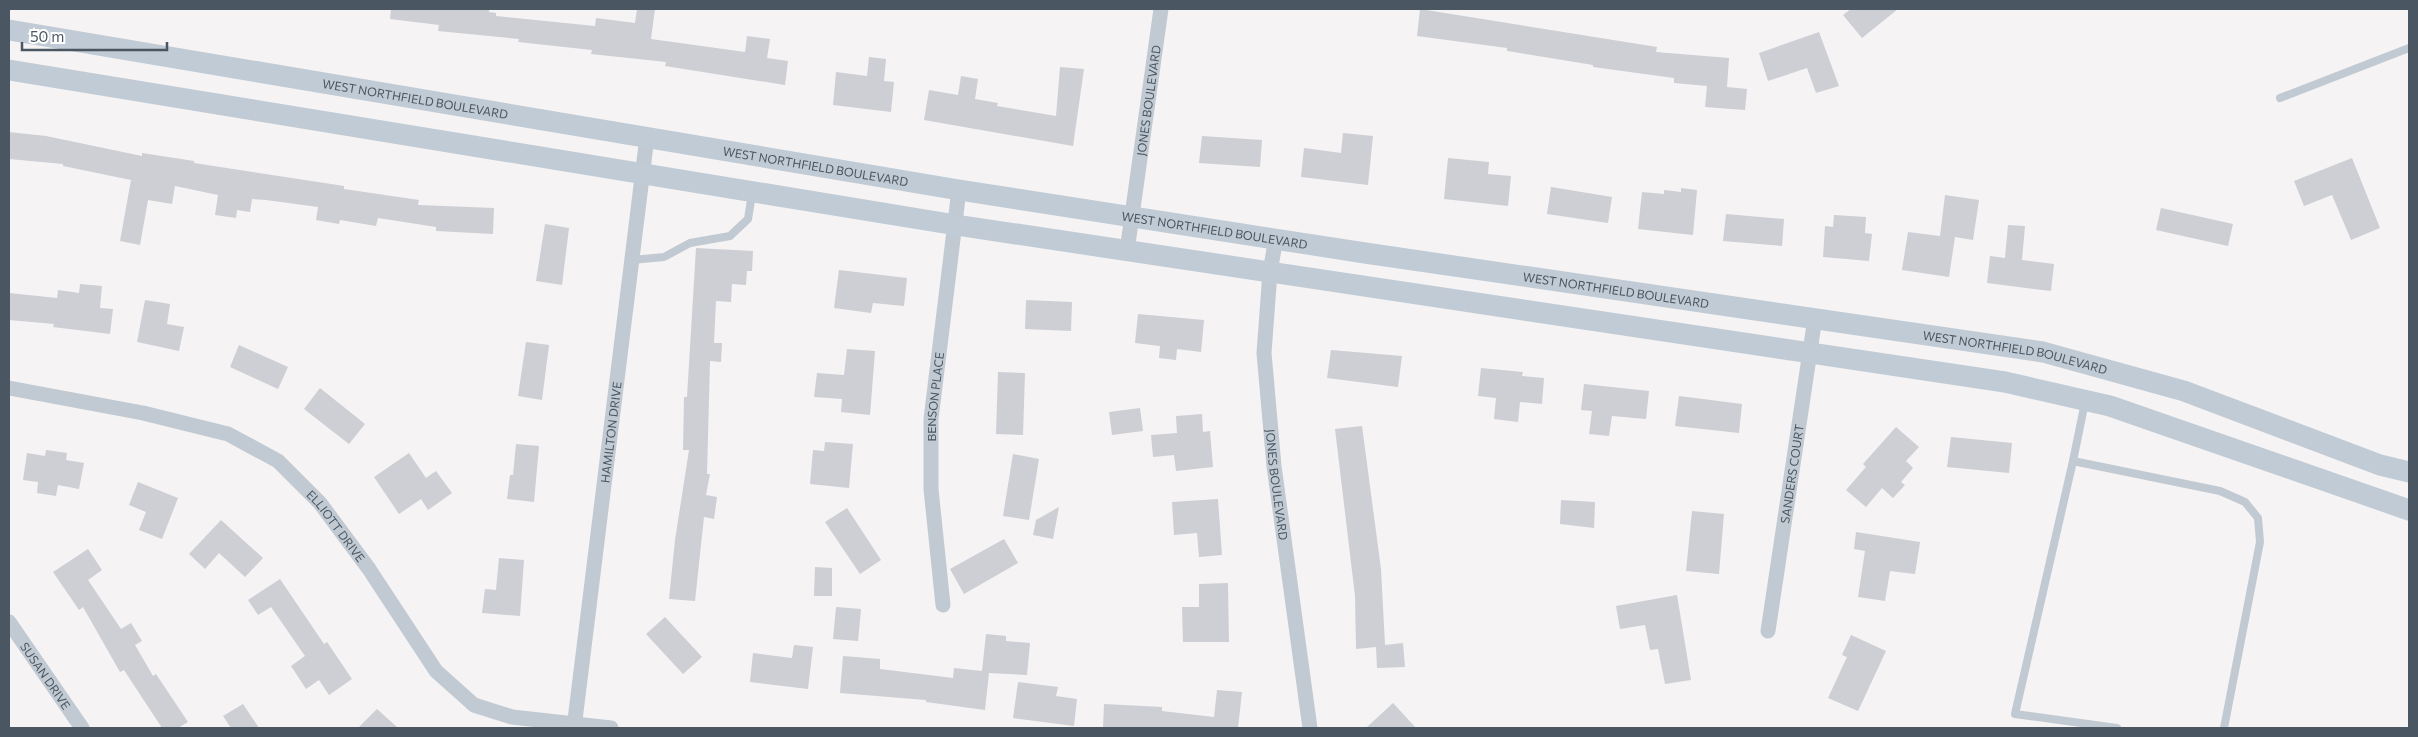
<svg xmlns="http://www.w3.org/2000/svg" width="2418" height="737" font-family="Commissioner,sans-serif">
<rect width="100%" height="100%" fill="#f5f3f3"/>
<g fill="#cdcfd5">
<path d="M391,9h98v3l7,1v3l99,10 1,-8 39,5 2,-14h18l-4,30 94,13 2,-16 23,3 -3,19 21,3 -3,24 -120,-19 1,-4 -75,-8 1,-4 -74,-8 1,-3 -81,-8 1,-6 -49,-6z"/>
<path d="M1420,9l237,38 -1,5 73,6 -2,29 20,2 -2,21 -40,-3 2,-21 -33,-3v-5l-81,-11v-2l-86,-14v-3l-90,-12z"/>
<path d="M1851,9h47l-36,29 -19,-23z"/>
<path d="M1819,32l20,54 -23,7 -9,-25 -39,13 -9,-28z"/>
<path d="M869,57l17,2 -2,22 10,1 -3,30 -58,-7 3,-33 31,4z"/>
<path d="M1060,67l24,2 -11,77 -149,-26 5,-30 29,5 3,-19 17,3 -3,20 23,4 -1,3 59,10z"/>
<path d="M9,132l37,4 96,20v-3l52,8v2l150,23v3l75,11 -1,5 76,3 -1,26 -57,-3v-4l-58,-9 -2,8 -36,-6 -1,4 -23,-4 2,-13 -52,-7 -14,-1 -2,13 -13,-2 -1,8 -21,-3 3,-20 -43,-9 -3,18 -24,-4 -8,45 -20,-4 11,-61 -68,-14v-2l-54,-5z"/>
<path d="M1343,133l30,3 -5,49 -67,-8 3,-29 37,5z"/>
<path d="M1202,136l60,4 -2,27 -61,-4z"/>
<path d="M1448,158l41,4 -1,12 23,2 -3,30 -64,-7z"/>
<path d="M2352,158l28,70 -29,12 -19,-45 -28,11 -10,-25z"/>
<path d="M1551,187l61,10 -4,26 -61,-9z"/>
<path d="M1681,188l16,2 -4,45 -55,-6 4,-37 22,2v-4l17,2z"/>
<path d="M1945,195l34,5 -6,40 -18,-3 -6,40 -47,-7 6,-38 32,4z"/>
<path d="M2161,208l72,16 -5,22 -72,-16z"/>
<path d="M1726,214l58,5 -2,27 -59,-5z"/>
<path d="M1834,215l32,2 -1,16 7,1 -3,27 -46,-4 2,-31 8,1z"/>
<path d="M545,224l24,4 -7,57 -26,-4z"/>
<path d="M2008,225l17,1 -3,34 32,4 -3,27 -64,-8 3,-27 15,2z"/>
<path d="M696,248l57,3 -1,20h-5l-1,14 -14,-1 -1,18 -15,-1 -2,42h8l-1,19 -11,-1 -3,113h3l-4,21 11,2 -3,22 -10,-2 -9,84 -26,-2 6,-59 14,-90h-6l1,-53h3z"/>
<path d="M839,270l68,8 -3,28 -31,-3 -2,10 -37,-5z"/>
<path d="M80,284l22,2 -2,22 13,1 -3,25 -57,-7 1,-3 -45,-4v-27l48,5 1,-8 21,3z"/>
<path d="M145,300l25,4 -3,20 17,3 -5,24 -42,-9z"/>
<path d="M1026,300l46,2 -1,29 -46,-2z"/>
<path d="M1138,314l66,6 -3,32 -24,-3 -1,11 -17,-2 1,-12 -25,-3z"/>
<path d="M526,342l23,3 -7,55 -24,-4z"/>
<path d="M239,345l49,22 -10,22 -48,-22z"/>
<path d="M847,349l28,2 -5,64 -29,-3 1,-13 -28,-2 3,-24 27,2z"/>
<path d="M1331,350l71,6 -4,31 -71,-9z"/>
<path d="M1481,368l42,4 -1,4 22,2 -2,26 -22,-2 -2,20 -24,-3 2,-21 -18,-2z"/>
<path d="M998,372l27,1 -2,62 -27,-1z"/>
<path d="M1584,384l65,7 -3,28 -34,-3 -3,20 -20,-2 3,-23 -11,-1z"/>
<path d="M320,388l45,36 -16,20 -45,-35z"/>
<path d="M1679,396l63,8 -3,29 -64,-7z"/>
<path d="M1140,408l3,23 -31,4 -3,-23z"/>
<path d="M1202,414l1,18 7,-1 3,36 -37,4 -2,-16 -21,2 -2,-22 26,-2 -1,-17z"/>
<path d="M1362,426l19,143 4,76 18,-2 2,24 -28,1 -1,-21 -20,2 -1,-53 -20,-167z"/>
<path d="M1896,427l23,20 -13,14 7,7 -12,14 4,3 -12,13 -11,-10 -16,19 -20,-17 20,-23 -3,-3z"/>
<path d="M1951,437l61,6 -3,30 -62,-6z"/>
<path d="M825,442l28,2 -4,44 -39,-4 3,-34 11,1z"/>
<path d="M516,444l23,2 -5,56 -27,-3 3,-24h3z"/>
<path d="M46,450l21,3 -1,7 18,3 -5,26 -21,-4 -2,11 -19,-3 1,-11 -15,-2 4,-27 18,3z"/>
<path d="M409,453l17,25 10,-7 16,22 -24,17 -7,-11 -22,15 -25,-37z"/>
<path d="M1013,454l26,5 -10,61 -26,-4z"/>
<path d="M138,482l40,16 -16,41 -23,-9 7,-18 -17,-7z"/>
<path d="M1218,499l4,56 -23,2 -2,-24 -23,2 -2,-33z"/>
<path d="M1561,500l34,2 -1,26 -34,-4z"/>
<path d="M1059,507l-6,32 -20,-4 3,-15z"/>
<path d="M847,508l34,52 -21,14 -35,-52z"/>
<path d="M1692,511l32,3 -5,60 -33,-3z"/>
<path d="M221,520l42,38 -18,19 -26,-24 -14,16 -16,-15z"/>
<path d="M1856,532l64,10 -5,32 -25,-3 -5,30 -27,-4 7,-46 -11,-2z"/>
<path d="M1004,539l14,24 -54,31 -14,-25z"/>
<path d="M88,549l14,21 -14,10 33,49 10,-6 11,18 -7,4 18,31 3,-2 32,48 -10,6h-16l-38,-58 -4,2 -37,-65 -4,3 -26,-38z"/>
<path d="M499,558l25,2 -4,56 -38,-3 3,-24 11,1z"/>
<path d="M815,567l17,1v28h-18z"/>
<path d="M280,579l44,65 3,-2 25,37 -23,16 -10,-15 -13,9 -15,-23 14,-10 -34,-49 -13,8 -10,-15z"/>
<path d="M1228,583l1,59h-46l-1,-35h17v-23z"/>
<path d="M1677,595l14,85 -26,4 -7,-35 -8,1 -5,-25 -25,4 -4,-23z"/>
<path d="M836,607l25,2 -3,32 -25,-2z"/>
<path d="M665,617l37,40 -19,17 -37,-40z"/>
<path d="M986,634l20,2v5l24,2 -3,32 -38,-2 -4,37 -59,-8v-2l-86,-7 3,-37 37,3v10l73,9 1,-10 28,3z"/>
<path d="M1851,635l35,16 -28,60 -30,-13 19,-41 -5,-2z"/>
<path d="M794,645l19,2 -5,42 -58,-7 3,-29 39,5z"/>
<path d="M1018,682l40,5 -2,9 21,3 -3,27 -61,-8z"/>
<path d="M1217,690l25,2 -4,36h-135l1,-24 58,3v4l52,6z"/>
<path d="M1393,703l23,25h-50z"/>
<path d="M243,704l16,24h-28l-8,-12z"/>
<path d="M377,709l21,19h-40z"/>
</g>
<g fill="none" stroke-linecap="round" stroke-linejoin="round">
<g stroke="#c1cad2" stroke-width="8">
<path d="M2280,98l129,-50"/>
<path d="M632,260l32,-3 26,-14 40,-7 18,-17 4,-25"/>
<path d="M2073,461l12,-59"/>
<path d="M2117,728l-102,-14 58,-253 147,30 25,11 13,16 2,24 -36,186"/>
</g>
<g stroke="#c1cad2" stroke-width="15">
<path id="s1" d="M1276,238l-6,34 -6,81 10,113 36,262"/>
<path id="s2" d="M1127,251l34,-242"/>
<path id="s3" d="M9,388l134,25 85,21 50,27 42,42 49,66 67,102 38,34 38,12 99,11"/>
<path id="s4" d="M943,605l-12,-116v-70l28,-229"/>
<path id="s5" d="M9,622l73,106"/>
<path id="s6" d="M1768,631l47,-313"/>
<path id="s7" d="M574,728l73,-591"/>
</g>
<g stroke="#c1cbd6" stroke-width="21">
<path id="s8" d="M9,30l950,160 406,63 678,99 141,39 196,74 29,7"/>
<path d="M9,70l947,155 1049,157 105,24 299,104"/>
</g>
</g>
<g text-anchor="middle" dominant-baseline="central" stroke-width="4" stroke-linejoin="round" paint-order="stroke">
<g font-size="12" fill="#4a5661" stroke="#fff">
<text stroke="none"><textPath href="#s8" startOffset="412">WEST NORTHFIELD BOULEVARD</textPath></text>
<text stroke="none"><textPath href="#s2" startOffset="152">JONES BOULEVARD</textPath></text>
<text stroke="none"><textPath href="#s8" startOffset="818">WEST NORTHFIELD BOULEVARD</textPath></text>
<text stroke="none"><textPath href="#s8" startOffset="1222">WEST NORTHFIELD BOULEVARD</textPath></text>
<text stroke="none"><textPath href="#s8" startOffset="1628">WEST NORTHFIELD BOULEVARD</textPath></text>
<text stroke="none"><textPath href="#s8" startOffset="2032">WEST NORTHFIELD BOULEVARD</textPath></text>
<text stroke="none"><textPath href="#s4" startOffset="209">BENSON PLACE</textPath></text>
<text stroke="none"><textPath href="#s7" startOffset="298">HAMILTON DRIVE</textPath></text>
<text stroke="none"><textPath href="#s6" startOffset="159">SANDERS COURT</textPath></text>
<text stroke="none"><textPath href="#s1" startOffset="248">JONES BOULEVARD</textPath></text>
<text stroke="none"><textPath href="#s3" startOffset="368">ELLIOTT DRIVE</textPath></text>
<text stroke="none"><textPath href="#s5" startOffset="65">SUSAN DRIVE</textPath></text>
</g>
</g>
<rect width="2418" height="737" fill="none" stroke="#4a5661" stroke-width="20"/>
<path d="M22 42v8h145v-8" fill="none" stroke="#4a5661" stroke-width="2.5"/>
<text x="30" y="42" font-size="15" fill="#4a5661" stroke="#ffffff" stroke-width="4" paint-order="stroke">50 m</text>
</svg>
